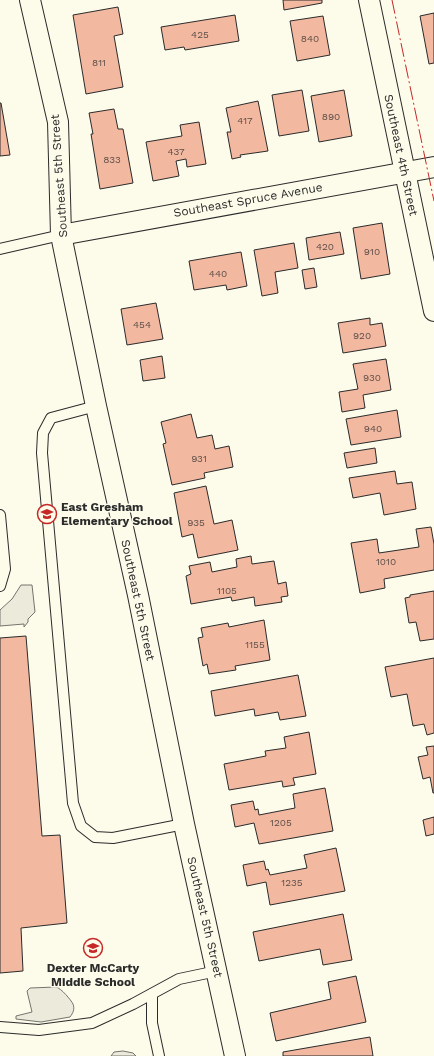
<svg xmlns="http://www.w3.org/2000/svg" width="434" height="1056" font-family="'Work Sans',sans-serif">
<rect width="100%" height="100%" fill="#fdfbea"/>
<g fill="#ecebdb" stroke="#74746e">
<path d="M21,585h11l3,27 -7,7v3l-4,5v-3l-24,2v-16l12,-11z"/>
<path d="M56,987c5,1 15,13 17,17 2,5 0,9 -3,13l-29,5 -25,-3v-3l16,-4 -5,-21 3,-3z"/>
<path d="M123,1051l10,2 3,3h-25l3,-4z"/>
</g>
<g fill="#f2b8a0" stroke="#2b2b2b">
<path d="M283,0h39v3l-38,7z"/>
<path d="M118,7l5,27 -9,2 9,51 -37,7 -13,-79z"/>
<path d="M434,13v50l-5,1 -9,-48z"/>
<path d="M235,15l4,26 -54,9 -1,-3 -19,3 -4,-23z"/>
<path d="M323,16l7,39 -33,6 -7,-40z"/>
<path d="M302,90l7,41 -30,5 -7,-41z"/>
<path d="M344,90l8,46 -33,6 -8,-46z"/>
<path d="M258,101l10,50 -28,4 1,2 -9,2 -5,-27h4l-5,-24z"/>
<path d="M0,103h1l9,52 -10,1z"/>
<path d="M114,109l4,20h5l10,54 -33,6 -9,-55h2l-4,-21z"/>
<path d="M199,122l7,42 -19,3 -1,-8 -10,2 3,15 -26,5 -7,-39 36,-6 -2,-11z"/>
<path d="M382,223l8,51 -29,5 -8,-51z"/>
<path d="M340,232l4,22 -35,6 -3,-22z"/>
<path d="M294,243l4,25 -23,4 3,21 -16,3 -8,-46z"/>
<path d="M241,252l6,34 -20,4 -1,-5 -32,5 -5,-29z"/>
<path d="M314,268l3,19 -12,2 -3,-19z"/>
<path d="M156,303l7,36 -36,6 -6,-36z"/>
<path d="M370,318v7l12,-2 4,23 -43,7 -5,-30z"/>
<path d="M162,356l3,22 -22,3 -3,-21z"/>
<path d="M386,359l5,31 -28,5 2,13 -23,4 -3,-20 19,-3 -5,-25z"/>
<path d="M397,410l4,27 -50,8 -5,-26z"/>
<path d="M191,414l6,24 15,-3 3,14 14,-3 4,21 -29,6 1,5 -33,7 -9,-41 3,-1 -5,-21z"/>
<path d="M375,448l2,15 -30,5 -3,-15z"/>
<path d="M395,471l2,13 15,-2 4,27 -32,6 -4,-22 -27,5 -4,-20z"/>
<path d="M206,486l8,38 18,-4 6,30 -40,8 -5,-24 -11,3 -8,-44z"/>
<path d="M431,527l3,17v26l-50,9 1,9 -25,5 -9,-50 26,-4 2,14 40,-6 -3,-18z"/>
<path d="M251,556l1,8 22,-3 4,23 8,-2 2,14 -7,1 1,5 -27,4 -1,-9 -22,4 -1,-4 -40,7 -5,-28 5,-2 -2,-8 21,-4 2,10 25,-5 -1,-8z"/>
<path d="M434,591v48l-14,2 -4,-19 -7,1 -4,-25 5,-1v-2z"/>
<path d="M264,620l6,40 -35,6 1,4 -27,4 -2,-10 -4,2 -5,-28 5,-1 -2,-9 27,-5 1,4z"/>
<path d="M26,636l16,200 18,-1 7,88 -46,5 2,43 -23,2v-335z"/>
<path d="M434,658v75l-7,2 -3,-11 -11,2 -6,-32 -16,3 -6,-30z"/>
<path d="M298,675l8,41 -26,4 -2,-8 -23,4 -1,-7 -39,7 -4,-25z"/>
<path d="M309,732l7,42 -23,4 2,7 -12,2 -1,-6 -53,9 -5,-26 42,-8 -1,-5 21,-3 -2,-11z"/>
<path d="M434,746v47h-1l-3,-16 -7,2 -5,-22 10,-2 -2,-8z"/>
<path d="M325,788l8,43 -74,13 -5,-21 -19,4 -4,-22 22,-4 2,9 3,-1 1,6 36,-7 -2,-14z"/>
<path d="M434,817v17l-8,2 -3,-16z"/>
<path d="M336,848l9,43 -75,14 -4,-23 -19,4 -4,-21 21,-4 2,9 2,-1 2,6 37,-7 -3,-13z"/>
<path d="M343,914l9,46 -29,5 -3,-16 -61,12 -6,-29z"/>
<path d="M356,976l10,46 -90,19 -6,-28 61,-14 -3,-17z"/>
<path d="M370,1037l3,19h-90v-4z"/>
</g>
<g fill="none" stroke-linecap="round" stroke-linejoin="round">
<defs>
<g id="service">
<path d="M0,249l61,-14"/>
<path d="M96,406l-45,12 -8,15 -1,20 31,350 8,23 14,11 18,1 71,-14"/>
<path d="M0,515l5,54 -5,17"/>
<path d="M152,994v29l7,33"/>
<path d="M0,1027l39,3 53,-7 41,-19 46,-25 38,-8"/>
</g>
<g id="minor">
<path d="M30,0l28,122 3,113 35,171 42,189 46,229 51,232"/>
<path d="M369,0l65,311"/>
<path d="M61,235l373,-68"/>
</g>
</defs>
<use href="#service" stroke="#2b2b2b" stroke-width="12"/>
<use href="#minor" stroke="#2b2b2b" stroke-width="22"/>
<use href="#service" stroke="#fdfbea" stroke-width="10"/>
<use href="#minor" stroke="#fdfbea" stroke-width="20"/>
<path stroke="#c62828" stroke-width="1" stroke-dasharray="14 3 2 3" stroke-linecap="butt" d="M392,0l42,201"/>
</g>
<defs>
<symbol id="school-ring" viewBox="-11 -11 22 22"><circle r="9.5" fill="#fdfbea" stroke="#c62828" stroke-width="1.5"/><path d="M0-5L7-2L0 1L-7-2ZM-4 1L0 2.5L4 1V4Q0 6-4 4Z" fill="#c62828"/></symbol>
</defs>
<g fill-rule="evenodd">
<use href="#school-ring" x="36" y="503" width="22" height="22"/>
<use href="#school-ring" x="82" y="937" width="22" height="22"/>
</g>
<g text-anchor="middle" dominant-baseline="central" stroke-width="3" stroke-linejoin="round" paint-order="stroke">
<g font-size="10" fill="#5d4e48">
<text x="200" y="34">425</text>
<text x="310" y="38">840</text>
<text x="99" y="62">811</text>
<text x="331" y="116">890</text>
<text x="245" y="120">417</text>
<text x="176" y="151">437</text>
<text x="112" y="159">833</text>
<text x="325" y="246">420</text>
<text x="372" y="251">910</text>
<text x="218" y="273">440</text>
<text x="142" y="324">454</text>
<text x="362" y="335">920</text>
<text x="372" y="377">930</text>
<text x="373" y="428">940</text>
<text x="199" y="458">931</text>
<text x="196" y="522">935</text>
<text x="386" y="561">1010</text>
<text x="227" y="590">1105</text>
<text x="255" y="644">1155</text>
<text x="281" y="822">1205</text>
<text x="292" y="882">1235</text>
</g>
<g font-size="12" fill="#2b2b2b" stroke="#fdfbea">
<text transform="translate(401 155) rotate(78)">Southeast 4th Street</text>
<text transform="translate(59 176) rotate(-94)">Southeast 5th Street</text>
<text transform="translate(248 200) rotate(-10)">Southeast Spruce Avenue</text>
<text transform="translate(138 600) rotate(78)">Southeast 5th Street</text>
<text transform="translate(205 917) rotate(77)">Southeast 5th Street</text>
</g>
<g font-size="12" font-weight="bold" fill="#2b2b2b" stroke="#fdfbea" text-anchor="start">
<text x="61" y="507">East Gresham<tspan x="61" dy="14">Elementary School</tspan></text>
<text x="93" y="968" text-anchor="middle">Dexter McCarty<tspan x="93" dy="14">Middle School</tspan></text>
</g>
</g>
</svg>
